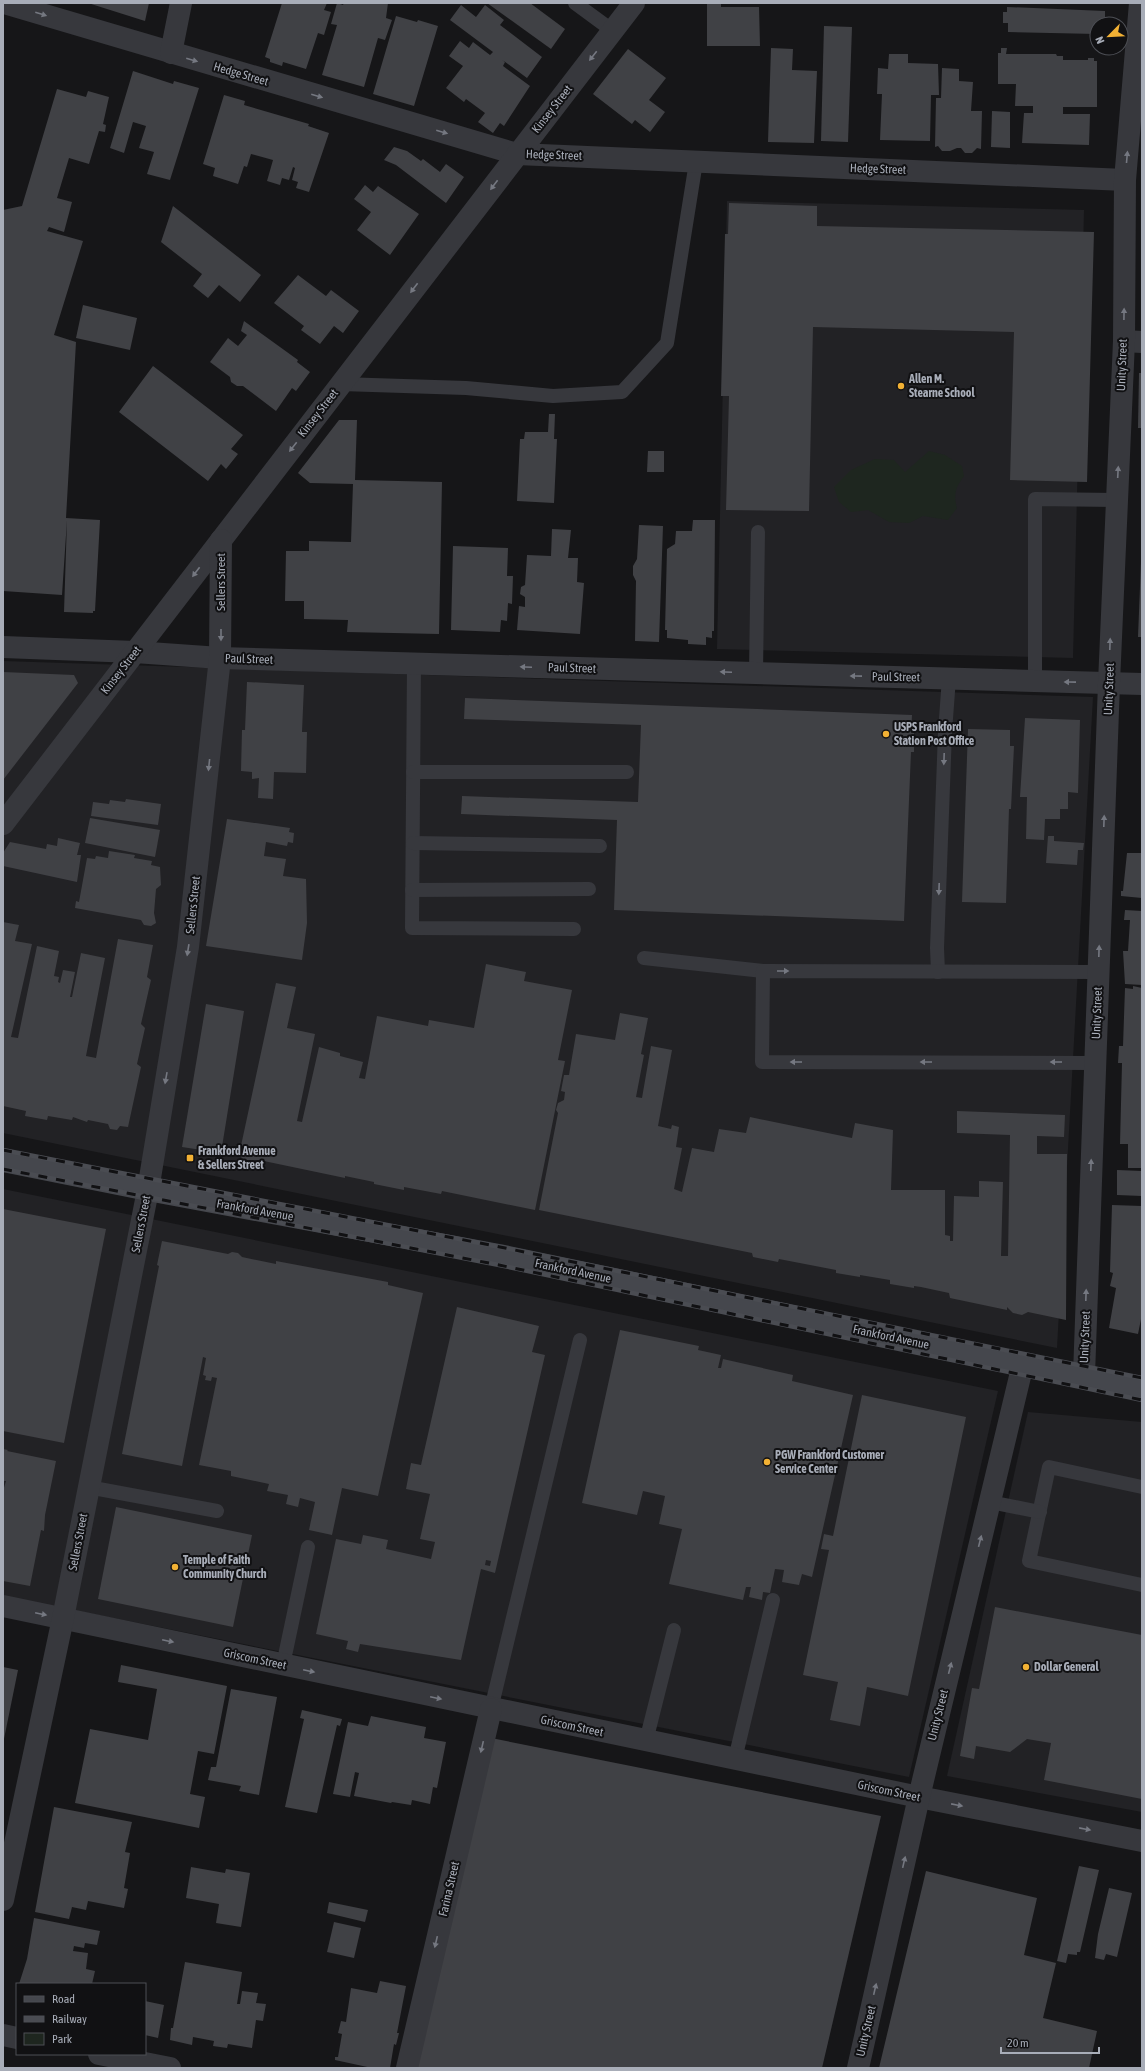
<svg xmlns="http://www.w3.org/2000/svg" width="1145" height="2071" font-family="'Asap Condensed',sans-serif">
<rect width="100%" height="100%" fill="#161618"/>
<g fill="#222225">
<path d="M727,201l357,9 -11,448 -356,-9z"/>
<path d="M3,661l1090,36 -36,651 -1054,-215z"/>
<path d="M3,1189l995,202 -89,386 -906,-181z"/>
<path d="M1028,1412l114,10v390l-195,-36z"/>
</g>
<path fill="#1e261f" d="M929,451l16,4 17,11 2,10c-8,11 -11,18 -7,32l-9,12 -25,-4 -14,7 -20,-1 -21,-12 -17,2 -12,-10 -5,-15 17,-17 24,-11 19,1 11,12z"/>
<g fill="#404145" fill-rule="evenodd">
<path d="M88,3h61l-4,18z"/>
<path d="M282,3h45l-3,7 7,2 -7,23 -6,-2 -12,36 -23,-7 -1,4 -12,-4v-3l-5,-2z"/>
<path d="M337,3l6,2 1,-2h44l-2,15 6,2 -7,20 -7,-2 -14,49 -42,-12 15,-50 -6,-1z"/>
<path d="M487,3h43l35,26 -14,20z"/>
<path d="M707,3h14v4h38l1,39h-53z"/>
<path d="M461,5l15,12 9,-12 19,15 -4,5 42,32 -15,21 -26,-19 4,3 -2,4 27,20 -26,40 -4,-3 -7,10 -15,-11 7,-9 -19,-14 -2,3 -18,-14 17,-22 -14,-10 11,-15 9,7 4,-6 17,13 3,-3 -43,-32z"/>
<path d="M1007,7l98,4v13h-8v10l-89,-2v-9h-5v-11h4z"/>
<path d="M396,16l21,6 1,-2 20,6 -24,80 -41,-12z"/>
<path d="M824,26l28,1 -4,115 -27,-1z"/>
<path d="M771,48l22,1 -1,21 25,1 -3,72 -46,-1z"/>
<path d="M1001,48h6l-1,6h50l1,2h6v4h25v-2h6v3h3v46h-34v7h27l-1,31 -67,-2 2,-30h9v-7h-18l1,-22h-18v-31h3z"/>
<path d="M628,49l38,29 -17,22 16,12 -15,20 -15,-12 -3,4 -39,-30z"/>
<path d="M889,54h19v9l30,1 1,31h-8l-1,46 -50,-1 2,-46h-5l1,-26 10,1z"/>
<path d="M942,68l17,1v12l14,1 -2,29h11l-1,38 -4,-1 -5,5h-7l-4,-5h-4l-7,3h-8l-4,-5 -3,1 1,-49h5z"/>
<path d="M133,71l40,13 1,-3 25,7 -29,92 -23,-6 7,-22 -15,-4 7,-22 -13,-4 -9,31 -14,-5z"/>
<path d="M57,89l29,8 2,-6 21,6 -6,27 3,1 -1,7 -6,-1 -10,33 -20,-6 -12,40 15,4 -8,30 -15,-5 -2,4 36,10 -29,94 22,7 -10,176 34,2 -5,91h-2v2l-29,-1 3,-92 -5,75 -59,-4v-381l19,-4z"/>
<path d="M224,95l21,6 -1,4 65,19 -1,2 21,7 -20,59 -13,-4 2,-6 -6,-2 3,-12 -2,-1 -4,13 -7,-2 -2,7 -13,-4 6,-21 -22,-6 -4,13 -3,-1 -6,18 -25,-8 2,-8 -12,-4z"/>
<path d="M992,111l18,1v36l-19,-1z"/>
<path d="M394,147l13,4 14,10 2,-2 17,13 6,-8 18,13 -18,26 -50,-38 -12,-5z"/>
<path d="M365,185l8,7 5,-6 41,28 -29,41 -33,-25 14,-18 -17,-13z"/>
<path d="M729,203l88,3v20l277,6 -7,250 -77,-2 4,-148 -201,-5 -4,184 -83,-1 3,-114h-8l4,-162h3z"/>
<path d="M173,206l88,69 -21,27 -21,-17 -11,13 -15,-12 9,-12 -41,-32z"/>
<path d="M298,275l28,21 5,-6 28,21 -16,22 -9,-7 -14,18 -19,-14 3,-4 -30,-23z"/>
<path d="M83,305l54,13 -7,32 -54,-12z"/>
<path d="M244,321l54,39 -1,2 13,10 -14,19 -4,-3 -16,23 -33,-25h-6l-6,-4 -1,-5 -20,-15 18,-24 10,8 9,-11 -6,-4z"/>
<path d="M153,366l90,69 -12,14 7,5 -12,15 -5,-5 -13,17 -89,-69z"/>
<path d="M1139,373h3v55h-4z"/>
<path d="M549,414h6l-1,25h3l-3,64 -37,-2 3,-62h4l1,-7h23z"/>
<path d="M339,420h18l-2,60 87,2 -3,152 -92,-2 1,-12 -44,-1v-18h-19l1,-50h23v-10l42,1 2,-58 -43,-1 -12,-10z"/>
<path d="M648,451h16v21h-17z"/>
<path d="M693,520h22l-1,111h-2v7l-6,-1v8l-18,-1v-4l-21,-2v-8h-2l2,-81 8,-5 1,-13h16z"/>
<path d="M639,525l24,1 -4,116 -24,-1 1,-60 -3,-6v-9l4,-7z"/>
<path d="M552,529l19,1 -3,28h10l-1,24 7,1 -4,51 -63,-4 2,-24 6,1v-10l-5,-3 1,-7 4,-2 2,-30 24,1z"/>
<path d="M453,546l55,2 -1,28h6l-1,28 -4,-1 -1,18 -6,-1 -1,12 -49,-2z"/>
<path d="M1141,562h1v75h-4z"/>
<path d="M3,672l71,3 4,8 -75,97z"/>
<path d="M247,682l57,3 -2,47h5l-1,41 -32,-1 -1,27 -15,-1 1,-20 -7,1v-7l-11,-1 1,-41h3z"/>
<path d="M465,698l447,17 -1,18h3v19h-3l-7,169 -290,-11 3,-90 -156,-6 1,-16v-2l176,6 3,-77 -177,-6z"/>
<path d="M1025,718l55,2 -2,73 -10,-1v17h-8v10h-15l-1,21 -18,-1 1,-42h-7z"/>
<path d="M968,729l42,1v16h4l-3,63h-2l-3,94 -44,-1z"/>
<path d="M126,799l35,5 -3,21 -67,-9 2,-14 16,2 1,-4 15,2z"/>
<path d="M90,818l70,12 -5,27 -70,-14z"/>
<path d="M227,819l63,9 -1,4 5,1 -1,10 -5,-1 -1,4 -21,-4 -2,14 22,3 -3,17 23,3 1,44 -5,37 -96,-14z"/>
<path d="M1048,836h6v5l30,2 -1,7h-5l-1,15 -31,-2z"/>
<path d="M58,838l22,5 -3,12h4l-4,27 -74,-16v-13l7,-11 36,7 1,-5 10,2z"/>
<path d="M109,851l26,4 -1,3 18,3 -1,4 9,2 1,18 -5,4 -2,24 2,10 -5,3 -7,-1 -3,-5 -66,-12 1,-7 3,1 8,-44 8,1 1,-3 12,2z"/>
<path d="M1127,853h15v45l-21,-2v-5h2z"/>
<path d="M1125,910l17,1v74l-17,-1 -2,-33h5l2,-31h-6z"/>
<path d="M3,922l16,3 -4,16 17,3 -21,93 7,1 19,-92 22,5 -5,25 5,1 -1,5 2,1 3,-13 12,2 -5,25h2l9,-44 24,5 -19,98 10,2 22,-119 35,6 -6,32 4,3 -10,44 4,4 -8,36 4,3 -13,60 -8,-1 -3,4 -7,-1 -2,-5 -20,-4 -1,2 -14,-5 -1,3 -24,-4 -1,4 -22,-4 1,-5 -23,-5z"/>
<path d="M486,964l40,8 -2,9 48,9 -14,70 7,1 -30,149 -93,-19 -1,3 -37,-7v3l-30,-6v-2l-29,-6v2l-86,-18h-15l-5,-5 37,-172 20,4 -9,41 28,6 -18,87 5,1 17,-75 21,6v3l23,6 -4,16 6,1 12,-63 51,10 1,-6 45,8z"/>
<path d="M1133,986l9,2v180h-14v-24h-8l2,-81h-4l1,-17h4l2,-58 8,1z"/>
<path d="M206,1004l38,7 -23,142 -39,-6z"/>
<path d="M620,1013l28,5 -7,36 3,1 -8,42 6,1 9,-52 21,4 -14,76 13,3 1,-4 7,2 -3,20 6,1 -8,41 8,3 10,-44 22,4 5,-23 27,4 4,-16 102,21 3,-15 38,7 -2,60h54v45l5,1v5h3l1,-45 25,1v-16l24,1 -2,74h7l2,-121 -53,-2v-22l108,4 -1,22 -27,-1v18h30l-1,166 -38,-8 -6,3 -9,-2 -6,-6v3l-57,-12 -1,-5 -28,-6 -7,-1v2l-24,-4v-4l-30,-5v2l-24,-4v-3l-57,-11 -1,3 -25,-5 -1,-4 -213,-43 19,-97 -2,-3 2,-7 6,-3 1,-8 -4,-1 3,-16h5l7,-41 39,6z"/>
<path d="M1117,1170l25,1v25l-25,-1z"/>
<path d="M1112,1205l30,1v108l-4,20 -29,-6 7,-40 -6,-2 3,-13 -3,-1z"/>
<path d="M3,1209l103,20 -42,214 -61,-12z"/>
<path d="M162,1241l66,13 4,-2 6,1 4,4 34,7v-3l112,21v3l35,8 -45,203 -36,-8 -10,47 -23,-5 6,-28 -15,-4 -2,9 -12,-3 2,-9 -21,-4 2,-7 -38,-8v-5l-32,-6 18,-87 -5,-1 -1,4 -6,-1 1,-4 -3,-1 3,-17 -3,-1 -21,109 -60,-12 37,-188 -2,-1z"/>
<path d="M457,1307l82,19 -7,26 13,3 -50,218 -14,-4 -20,91 -101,-16 -2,8 -12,-3 2,-8 -32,-7 20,-95 25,5 2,-9 25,5 -2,9 45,10 4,-17 -15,-3 10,-45 -24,-5 5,-26 10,2zM486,1560l5,1 -1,5 -5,-1z"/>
<path d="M620,1330l79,16 -1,4 23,5 -3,13h3l2,-9 70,16 -1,6 61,14 -41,182 -10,-3 -3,11 -17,-3 2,-12 -9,-1 -5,24 -7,-1 -1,8 -13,-3 2,-10h-5l-3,13 -74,-16 13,-55 -23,-5 6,-28 -22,-5 -6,24 -55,-12z"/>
<path d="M862,1395l104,22 -58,279 -41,-9 -7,39 -30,-6 8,-38 -35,-7 26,-125 -8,-1 3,-15 9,2z"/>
<path d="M3,1449l5,1 -1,1 49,10 -11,54 -1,16 -3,-1 -11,56 -27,-5v-90l3,-10h-3z"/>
<path d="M116,1507l136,28 -19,92 -135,-28z"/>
<path d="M995,1607l147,28v164l-98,-19 7,-37 -24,-4 -17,13 -34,-6 -2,13 -14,-3 12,-68 7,1z"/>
<path d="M121,1665l106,21 -13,68 -16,-3 -8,43 15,3 -6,31 -124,-25 15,-74 58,11 9,-51 -39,-7z"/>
<path d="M3,1667l15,3 -14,69h-1z"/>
<path d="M231,1689l46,8 -18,98 -20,-4 2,-5 -33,-6 3,-13h5z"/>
<path d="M302,1710l40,9 -2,7 -3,-1 -20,88 -32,-6 19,-88 -4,-1z"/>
<path d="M371,1716l55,11 -2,11 22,4 -9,46 -4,-1 -3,17 -18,-4 -1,5 -19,-3 -1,1 -37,-7 5,-23 -4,-1 -5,25 -17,-3 15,-72 20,4z"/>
<path d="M491,1738l390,78 -59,252h-406z"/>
<path d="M54,1807l78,15 -7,30 5,1 -6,35 4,1 -4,19 -36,-7 -2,9 -14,-3 -3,12 -34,-7z"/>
<path d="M1079,1866l20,4 -19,82h-3v3l-9,-1 -2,9 -9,-2z"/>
<path d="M191,1867l34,6 1,-4 24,4 -9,54 -25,-4 3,-19 -33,-6z"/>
<path d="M926,1871l111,27 -13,57 32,8 -13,55 54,13 -8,37h-210z"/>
<path d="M1109,1888l23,5 -15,64 -11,-3 -2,6 -9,-2 3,-24z"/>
<path d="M329,1902l39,8 -3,12 -38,-9z"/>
<path d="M34,1918l66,13 -3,14 -12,-2 -1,5 -10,-2 -1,5 15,2 -2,16 9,2 -3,13h-73l8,-25z"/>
<path d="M334,1922l27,6 -7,30 -27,-6z"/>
<path d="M185,1962l57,10 -5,32h3l2,-13 16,2 -2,10 10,1 -3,17 -7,-1 -4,28 -24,-4 -1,4 -14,-2 1,-5 -21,-4 -1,8 -22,-5 1,-12h2z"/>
<path d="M380,1981l26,5 -9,47h2l-3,12 -2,-1 -4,24h-18l-37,-8v-3h3l4,-23 -4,-1 3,-12 5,1 5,-34 26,5z"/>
<path d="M145,2001l19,4 -6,33 -13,-3z"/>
</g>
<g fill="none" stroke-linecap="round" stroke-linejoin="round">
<g stroke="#37383d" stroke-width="14">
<path d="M575,3l38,28"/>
<path d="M341,384l125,4 87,8 69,-4 45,-49 29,-181"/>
<path d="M414,664l-2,264 162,1"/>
<path d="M756,673l2,-141"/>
<path d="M1035,681v-182l81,1"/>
<path d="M413,772h214"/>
<path d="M413,843l187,3"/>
<path d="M412,890l177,-1"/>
<path d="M644,958l119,13"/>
<path d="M938,972l-1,-24 8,-216 4,-54"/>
<path d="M1095,1063l-333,-1 1,-91 335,1"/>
<path d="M88,1487l129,24"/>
<path d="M1142,1487l-93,-20 -20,94 113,24"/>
<path d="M990,1502l50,10"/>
<path d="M283,1665l25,-118"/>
<path d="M491,1709l89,-369"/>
<path d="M646,1741l28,-111"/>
<path d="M735,1759l38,-159"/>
</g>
<g stroke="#37383d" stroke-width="22">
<path d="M4,3l513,151 608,26"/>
<path d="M171,53l10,-50"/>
<path d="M1124,341l18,1"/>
<path d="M3,647l132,5 85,6 922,26"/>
<path d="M3,824l631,-821"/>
<path d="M1084,1375l25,-692 15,-342 1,-161 15,-177"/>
<path d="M3,1606l916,191 223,44"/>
<path d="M3,1900l60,-282 85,-428 40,-243 32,-289 1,-118"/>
<path d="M3,2035l14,3"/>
<path d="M99,2054l71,14"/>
<path d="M407,2068l84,-359"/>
<path d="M858,2068l61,-271 104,-433"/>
</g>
<path stroke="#45474d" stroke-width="22" d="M3,1161l145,29 351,65 643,134"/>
<defs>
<g id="rail">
<path d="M3,1150l497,97 642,131"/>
<path d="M3,1169l496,96 643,135"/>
</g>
</defs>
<use href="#rail" stroke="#4a4c52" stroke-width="4.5"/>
<use href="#rail" stroke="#111113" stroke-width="3" stroke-dasharray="9" stroke-linecap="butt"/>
</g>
<defs><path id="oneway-solid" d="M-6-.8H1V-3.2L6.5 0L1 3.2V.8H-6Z"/></defs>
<g fill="#757881">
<use href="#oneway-solid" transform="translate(41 14) rotate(17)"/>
<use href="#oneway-solid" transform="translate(593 56) rotate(128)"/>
<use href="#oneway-solid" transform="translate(192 60) rotate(16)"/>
<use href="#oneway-solid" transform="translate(317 96) rotate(16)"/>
<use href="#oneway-solid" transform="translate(442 132) rotate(16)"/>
<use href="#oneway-solid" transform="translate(1127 157) rotate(-85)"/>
<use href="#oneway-solid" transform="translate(494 185) rotate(127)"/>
<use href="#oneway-solid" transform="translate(414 288) rotate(127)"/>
<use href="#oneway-solid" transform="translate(1124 314) rotate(-89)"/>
<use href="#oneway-solid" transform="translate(293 447) rotate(128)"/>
<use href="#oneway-solid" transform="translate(1118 472) rotate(-87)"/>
<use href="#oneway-solid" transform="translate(196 572) rotate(127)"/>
<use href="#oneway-solid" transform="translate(221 635) rotate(90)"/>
<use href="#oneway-solid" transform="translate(1110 644) rotate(-88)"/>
<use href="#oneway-solid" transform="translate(526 667) rotate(-178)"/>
<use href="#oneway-solid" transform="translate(726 672) rotate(-178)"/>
<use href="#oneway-solid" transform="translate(856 676) rotate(-179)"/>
<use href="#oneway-solid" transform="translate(1070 682) rotate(-179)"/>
<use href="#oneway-solid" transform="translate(944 759) rotate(92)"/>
<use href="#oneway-solid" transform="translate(209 765) rotate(96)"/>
<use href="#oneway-solid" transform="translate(1104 821) rotate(-88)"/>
<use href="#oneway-solid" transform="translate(939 889) rotate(92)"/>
<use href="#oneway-solid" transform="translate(188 950) rotate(99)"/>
<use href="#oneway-solid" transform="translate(1099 951) rotate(-88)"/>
<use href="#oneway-solid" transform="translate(783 971)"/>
<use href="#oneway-solid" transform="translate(796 1062) rotate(-180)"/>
<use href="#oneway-solid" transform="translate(926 1062) rotate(-180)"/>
<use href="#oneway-solid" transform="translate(1056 1062) rotate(-180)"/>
<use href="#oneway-solid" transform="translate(166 1078) rotate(100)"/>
<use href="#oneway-solid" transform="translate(1091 1165) rotate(-88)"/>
<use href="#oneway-solid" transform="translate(1086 1295) rotate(-88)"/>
<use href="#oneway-solid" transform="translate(980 1541) rotate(-76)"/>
<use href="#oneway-solid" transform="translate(41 1614) rotate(12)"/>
<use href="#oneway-solid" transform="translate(168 1641) rotate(12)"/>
<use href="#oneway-solid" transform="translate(950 1668) rotate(-76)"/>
<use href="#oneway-solid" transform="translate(309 1671) rotate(12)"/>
<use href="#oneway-solid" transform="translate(436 1698) rotate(12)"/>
<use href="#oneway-solid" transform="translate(482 1747) rotate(103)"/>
<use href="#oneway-solid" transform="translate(957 1805) rotate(11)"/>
<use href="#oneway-solid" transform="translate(1085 1829) rotate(11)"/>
<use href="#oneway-solid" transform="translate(904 1862) rotate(-77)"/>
<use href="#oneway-solid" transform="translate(436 1942) rotate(103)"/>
<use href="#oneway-solid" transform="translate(875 1989) rotate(-77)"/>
</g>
<g fill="#f2b134" stroke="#111113" stroke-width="1.5">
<circle cx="901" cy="386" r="4"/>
<circle cx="886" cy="734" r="4"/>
<rect x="186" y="1154" width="8" height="8" rx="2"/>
<circle cx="767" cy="1462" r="4"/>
<circle cx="175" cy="1567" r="4"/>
<circle cx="1026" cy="1667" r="4"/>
</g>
<g text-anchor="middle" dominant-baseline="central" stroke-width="4" stroke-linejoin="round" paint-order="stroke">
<g font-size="12" fill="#a8adb8" stroke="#111113">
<text transform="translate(241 74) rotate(16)">Hedge Street</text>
<text transform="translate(552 109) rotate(-52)">Kinsey Street</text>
<text transform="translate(554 155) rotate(2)">Hedge Street</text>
<text transform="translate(878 169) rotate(2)">Hedge Street</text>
<text transform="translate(1122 365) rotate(-88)">Unity Street</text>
<text transform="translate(318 413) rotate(-52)">Kinsey Street</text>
<text transform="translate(221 582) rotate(-90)">Sellers Street</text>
<text transform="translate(249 659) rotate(2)">Paul Street</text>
<text transform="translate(572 668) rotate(2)">Paul Street</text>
<text transform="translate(121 670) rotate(-52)">Kinsey Street</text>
<text transform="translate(896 677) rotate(1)">Paul Street</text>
<text transform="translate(1109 689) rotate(-88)">Unity Street</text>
<text transform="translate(193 905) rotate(-84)">Sellers Street</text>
<text transform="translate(1097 1013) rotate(-88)">Unity Street</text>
<text transform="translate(255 1210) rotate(10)">Frankford Avenue</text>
<text transform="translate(141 1224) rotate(-79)">Sellers Street</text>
<text transform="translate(573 1271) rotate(12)">Frankford Avenue</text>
<text transform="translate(891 1337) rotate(12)">Frankford Avenue</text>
<text transform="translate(1085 1337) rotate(-88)">Unity Street</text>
<text transform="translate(78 1542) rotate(-79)">Sellers Street</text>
<text transform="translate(255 1659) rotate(12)">Griscom Street</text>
<text transform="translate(938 1715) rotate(-76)">Unity Street</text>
<text transform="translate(572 1726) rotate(12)">Griscom Street</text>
<text transform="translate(889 1791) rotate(12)">Griscom Street</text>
<text transform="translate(449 1889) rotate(-77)">Farina Street</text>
<text transform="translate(866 2031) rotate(-77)">Unity Street</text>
</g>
<g font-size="12" font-weight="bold" fill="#a8adb8" stroke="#111113" text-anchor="start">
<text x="909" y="379">Allen M.<tspan x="909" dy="14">Stearne School</tspan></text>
<text x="894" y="727">USPS Frankford<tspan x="894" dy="14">Station Post Office</tspan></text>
<text x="198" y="1151">Frankford Avenue<tspan x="198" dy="14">&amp; Sellers Street</tspan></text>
<text x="775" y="1455">PGW Frankford Customer<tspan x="775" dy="14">Service Center</tspan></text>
<text x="183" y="1560">Temple of Faith<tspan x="183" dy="14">Community Church</tspan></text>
<text x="1034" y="1667">Dollar General</text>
</g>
</g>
<rect width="1145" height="2071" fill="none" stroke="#a8adb8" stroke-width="8"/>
<rect x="16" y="1983" width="130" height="72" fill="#111113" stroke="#4d4f55"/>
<rect x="24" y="1996" width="20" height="6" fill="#45474d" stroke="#4d4f55"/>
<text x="52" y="2003" font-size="12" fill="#a8adb8">Road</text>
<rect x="24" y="2016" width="20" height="6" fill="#4a4c52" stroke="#4d4f55"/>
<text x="52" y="2023" font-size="12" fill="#a8adb8">Railway</text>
<rect x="24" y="2033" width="20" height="12" fill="#1e261f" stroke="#4d4f55"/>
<text x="52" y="2043" font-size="12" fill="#a8adb8">Park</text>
<g transform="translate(1109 36) rotate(246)"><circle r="19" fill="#111113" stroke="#4d4f55"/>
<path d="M0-3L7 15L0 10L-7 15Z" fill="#f2b134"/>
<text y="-6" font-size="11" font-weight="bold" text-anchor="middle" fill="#a8adb8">N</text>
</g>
<path d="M1001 2047v6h98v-6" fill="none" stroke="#a8adb8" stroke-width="2"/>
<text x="1007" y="2047" font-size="12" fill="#a8adb8" stroke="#111113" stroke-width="3" paint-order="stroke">20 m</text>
</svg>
